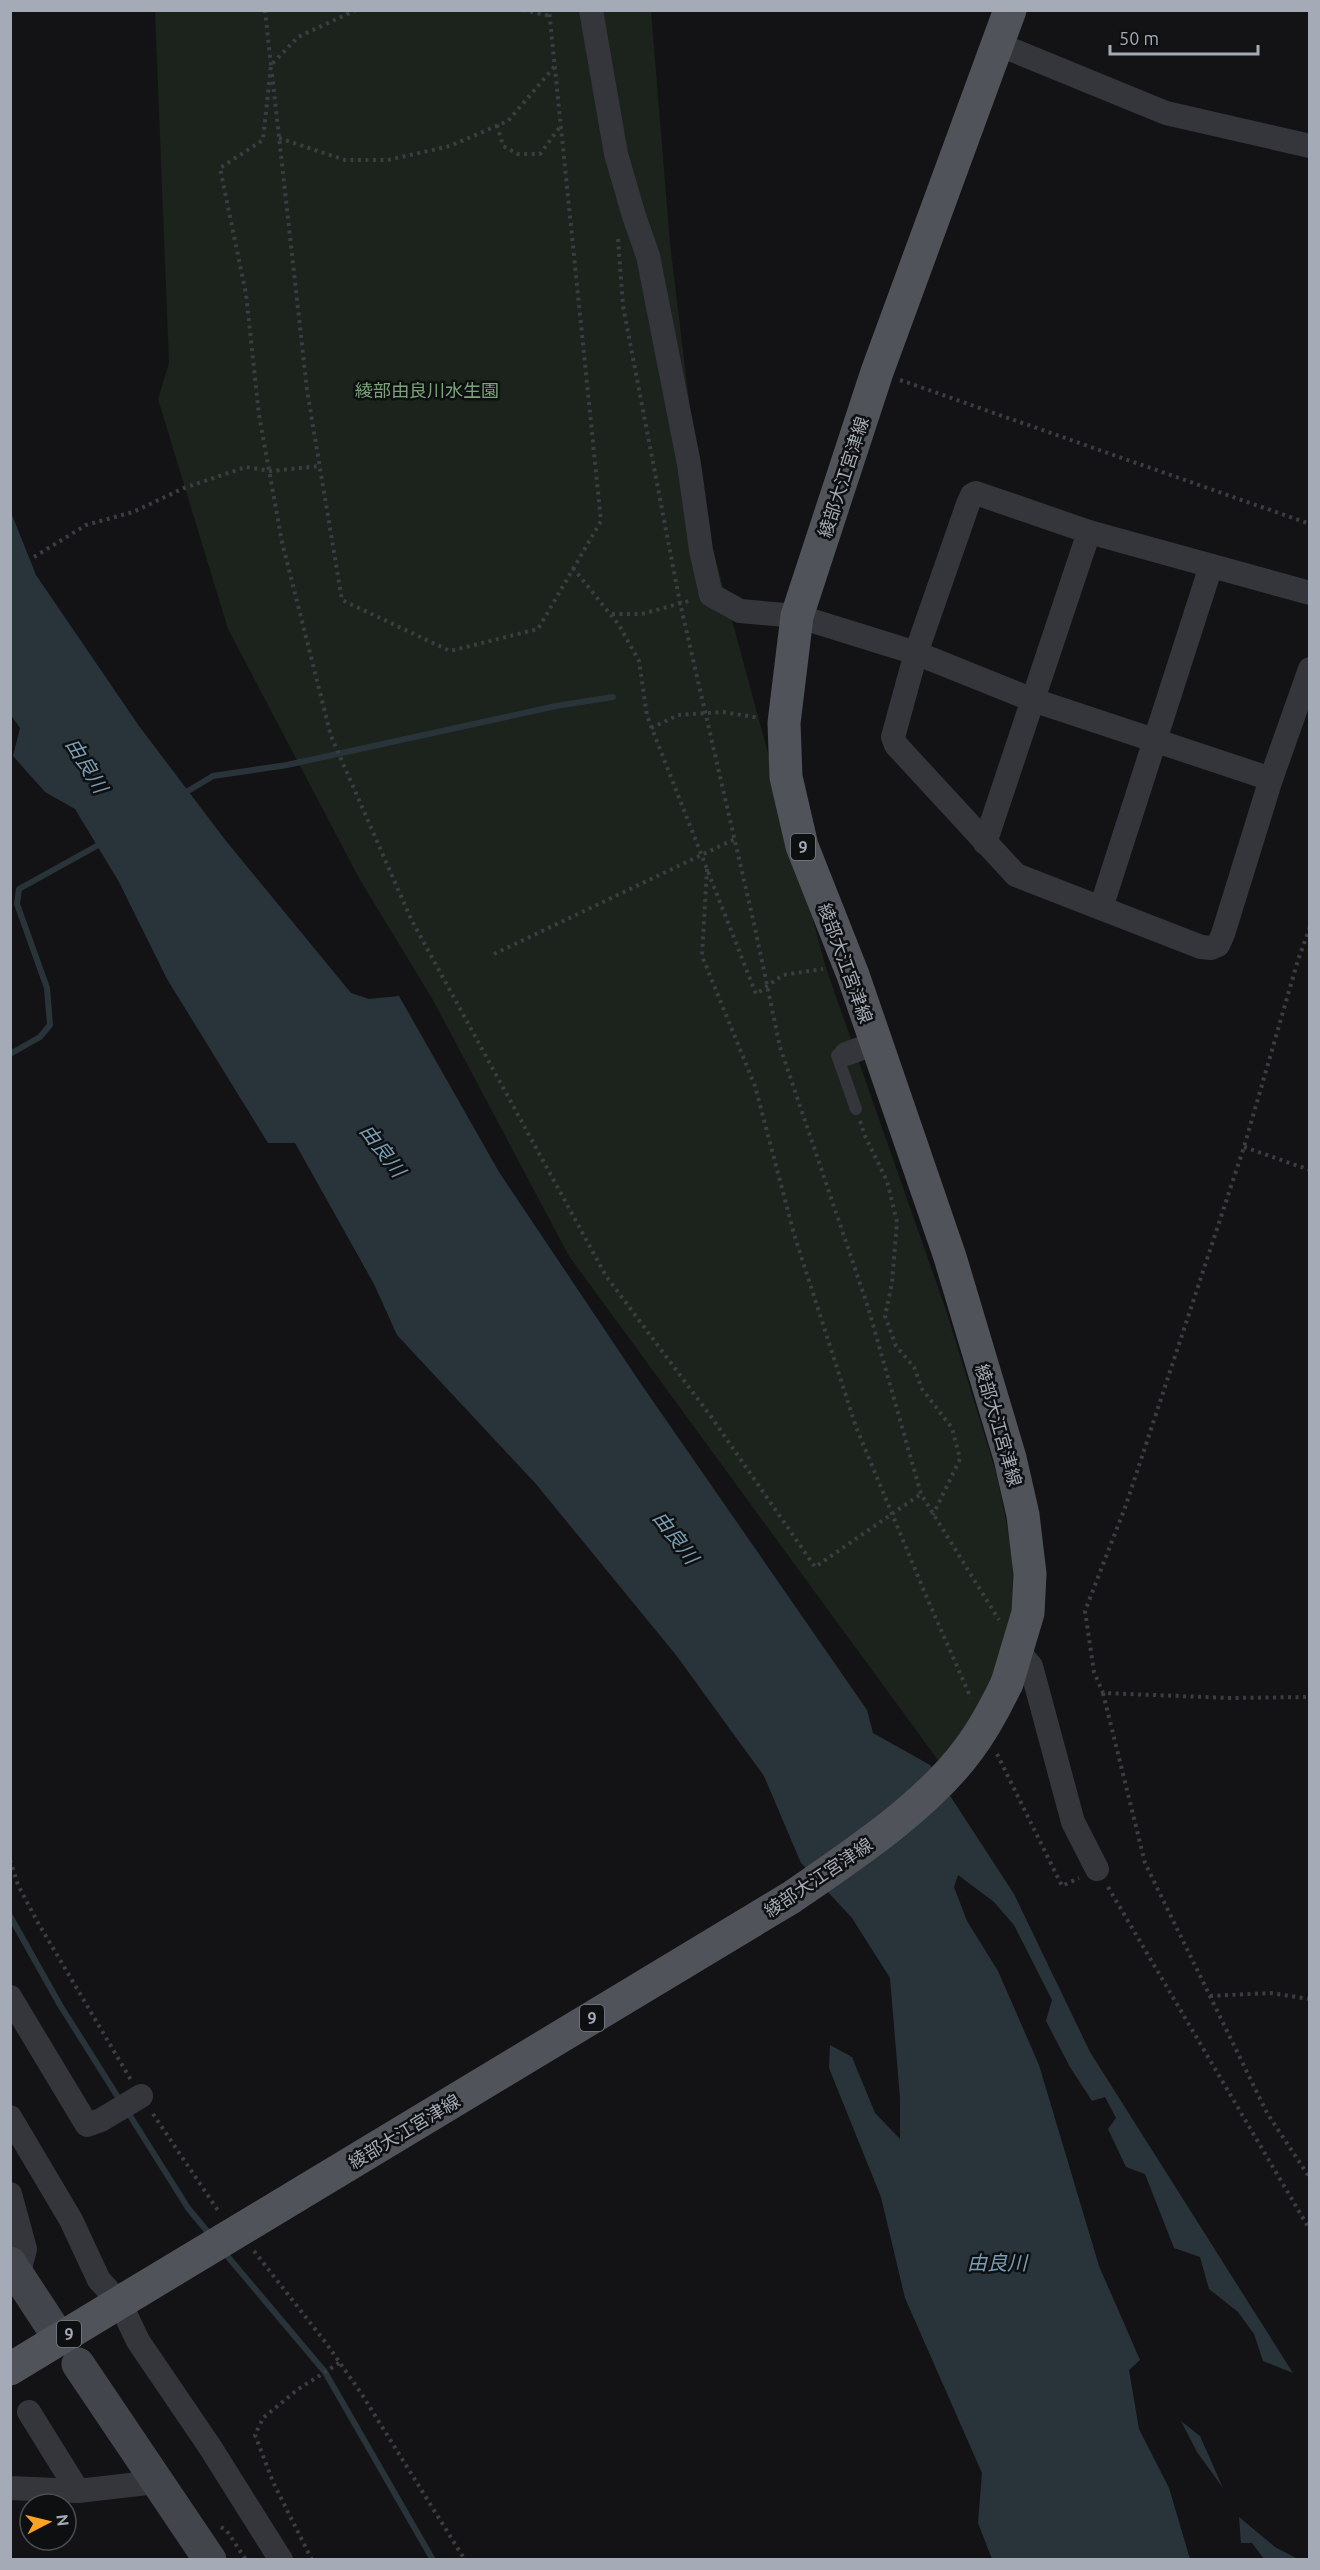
<svg xmlns="http://www.w3.org/2000/svg" width="1320" height="2570" font-family="Ubuntu,'Noto Sans JP',sans-serif">
<rect width="100%" height="100%" fill="#131315"/>
<path fill="#1b231c" d="M155,11h496l19,232 32,266 124,459 120,342 51,166 16,79 -1,78 -26,76 -43,58 -374,-511 -136,-256 -73,-120 -132,-251 -70,-230 11,-36z"/>
<g fill="#29343a">
<path d="M10,510l26,65 103,151 87,115 125,152 18,6 30,-3 100,176 140,209 228,329 6,23 57,32 84,129 76,158 203,321 -30,-12 -9,-27 -16,-22 -29,-23 -9,-32 -26,-9 -29,-74 -19,-7 -18,-38 8,-11 -11,-21 -13,4 -22,-34 -24,-46 6,-21 -38,-75 -20,-23 -36,-27 -4,12 13,34 31,50 41,94 60,201 41,94 -11,10 10,59 30,59 21,71h-198l-14,-36 4,-50 -77,-175 -24,-101 -52,-129 1,-23 22,12 23,56 25,26v-41l-10,-120 -38,-60 -51,-55 -37,-87 -88,-121 -140,-171 -139,-149 -23,-51 -79,-141h-27l-101,-164 -48,-97 -44,-73 -30,-17 -32,-36 7,-28 -10,-14z"/>
<path d="M1181,2421l19,15 23,52 -26,-36z"/>
<path d="M1239,2517l36,30 23,12h-34l-12,-16h-11z"/>
</g>
<g fill="none" stroke-linecap="round" stroke-linejoin="round">
<g stroke="#29343a" stroke-width="6">
<path d="M183,794l30,-18 74,-11 269,-59 57,-9"/>
<path d="M10,1054l30,-17 10,-12 -3,-37 -30,-84 2,-15 83,-46"/>
<path d="M10,1916l50,89 61,97"/>
<path d="M127,2111l61,97 23,28"/>
<path d="M223,2251l102,121 108,188"/>
</g>
<g stroke="#3a3d42" stroke-width="4" stroke-dasharray="3 4.5" stroke-linecap="butt">
<path d="M265,10l6,56"/>
<path d="M356,10l-58,27 -27,28 -8,75 -43,28 26,126 13,121 23,127 49,194 80,183 195,357 106,142 103,149 106,-73"/>
<path d="M523,10l27,6"/>
<path d="M272,74l35,316 35,210 108,51 88,-22 63,-108 -52,-511"/>
<path d="M497,125l6,21 15,8h22l20,-27"/>
<path d="M279,138l66,22h43l62,-14 58,-25 47,-55"/>
<path d="M618,239l5,67 57,297 75,325 25,119 88,260 53,187 78,126"/>
<path d="M900,380l410,144"/>
<path d="M34,557l52,-32 47,-13 51,-24 62,-21 25,4 49,-5"/>
<path d="M573,568l46,57 20,36 8,55 109,278 27,-19 40,-6"/>
<path d="M612,614h30l50,-14"/>
<path d="M651,728l27,-13 45,-3 37,6"/>
<path d="M707,869l-5,87 53,130 39,148 62,193 71,171 44,100"/>
<path d="M1310,927l-12,33 -54,187 -118,358 -41,106 9,61 9,21 127,5 80,-1"/>
<path d="M494,954l241,-115"/>
<path d="M860,1121l5,15 22,45 10,41 -5,61 -7,33 11,30 18,21 8,22 30,39 8,31 -27,56"/>
<path d="M1244,1147l66,23"/>
<path d="M1103,1693l42,170 122,250 43,65"/>
<path d="M997,1754l65,132 17,-8"/>
<path d="M10,1860l8,25 19,36 94,159"/>
<path d="M1108,1887l202,343"/>
<path d="M1210,1996l60,-3 40,6"/>
<path d="M153,2114l66,98"/>
<path d="M254,2251l72,92 35,50 104,167"/>
<path d="M221,2527l6,4 19,29"/>
<path d="M312,2560l-39,-78 -18,-47 8,-17 34,-28 42,-27"/>
</g>
<path stroke="#34363b" stroke-width="12" d="M842,1054l-5,1 19,54"/>
<g stroke="#34363b" stroke-width="24">
<path d="M591,10l25,144 18,62 14,40 41,208 12,86 10,45 29,16 57,5 119,37 117,47 238,79"/>
<path d="M997,46l18,5 151,62 144,33"/>
<path d="M1310,593l-221,-61 -113,-39 -4,2 -4,9 -52,149 -23,84 3,8 120,130 185,72 10,1 7,-3 5,-11 48,-155 39,-110"/>
<path d="M985,843l104,-311"/>
<path d="M1101,908l110,-342"/>
<path d="M846,1054l30,-11"/>
<path d="M1018,1651l13,15 42,156 24,47"/>
<path d="M10,1997l77,128 14,-5 40,-24"/>
<path d="M10,2117l61,103 28,60 21,23 18,38 72,106 71,113"/>
<path d="M10,2194l15,55 -7,27"/>
<path d="M29,2412l49,79"/>
<path d="M10,2488l68,3 78,-9"/>
</g>
<g stroke="#42454b" stroke-width="33">
<path d="M10,2263l40,61"/>
<path d="M78,2364l132,196"/>
</g>
<g stroke="#50535a" stroke-width="33">
<path d="M1007,1683l21,-70 2,-39 -7,-59 -13,-57 -60,-201 -97,-282 -51,-129 -16,-69 -2,-54 13,-107 80,-244 133,-362"/>
<path d="M10,2369l117,-71"/>
</g>
<path stroke="#50535a" stroke-width="33" d="M127,2298l665,-401c58,-40 134,-90 176,-147 16,-21 28,-44 39,-67"/>
</g>
<g text-anchor="middle" dominant-baseline="central" stroke-width="5" stroke-linejoin="round" paint-order="stroke">
<g fill="#0e0f10" stroke="#777c85" stroke-width="1.5">
<rect x="791" y="834" width="24" height="26" rx="4.5"/>
<rect x="580" y="2005" width="24" height="26" rx="4.5"/>
<rect x="57" y="2321" width="24" height="26" rx="4.5"/>
</g>
<g font-size="16" font-weight="bold" fill="#a4abb7">
<text x="803" y="847">9</text>
<text x="592" y="2018">9</text>
<text x="69" y="2334">9</text>
</g>
<g font-size="18" fill="#7ba37a" stroke="#0e0f10">
<text x="427" y="390">綾部由良川水生園</text>
</g>
<g font-size="18" fill="#a4abb7" stroke="#0e0f10">
<text transform="translate(843 477) rotate(-72)">綾部大江宮津線</text>
<text transform="translate(846 963) rotate(70)">綾部大江宮津線</text>
<text transform="translate(999 1425) rotate(74)">綾部大江宮津線</text>
<text transform="translate(818 1877) rotate(-34)">綾部大江宮津線</text>
<text transform="translate(404 2131) rotate(-31)">綾部大江宮津線</text>
</g>
<g font-size="20" font-style="italic" fill="#789db4" stroke="#0e0f10">
<text transform="translate(87 765) rotate(59)">由良川</text>
<text transform="translate(383 1150) rotate(53)">由良川</text>
<text transform="translate(676 1537) rotate(53)">由良川</text>
<text x="997" y="2262">由良川</text>
</g>
</g>
<rect width="1320" height="2570" fill="none" stroke="#a4abb7" stroke-width="24"/>
<g transform="translate(48 2522) rotate(83)"><circle r="28" fill="#0e0f10" stroke="#4a4d53" stroke-width="1.5"/>
<path d="M0-4.5L10 22L0 15L-10 22Z" fill="#fda223"/>
<text y="-9" font-size="16" font-weight="bold" text-anchor="middle" fill="#a4abb7">N</text>
</g>
<path d="M1110 45v9h148v-9" fill="none" stroke="#a4abb7" stroke-width="3"/>
<text x="1119" y="45" font-size="18" fill="#a4abb7" stroke="#0e0f10" stroke-width="4.5" paint-order="stroke">50 m</text>
</svg>
